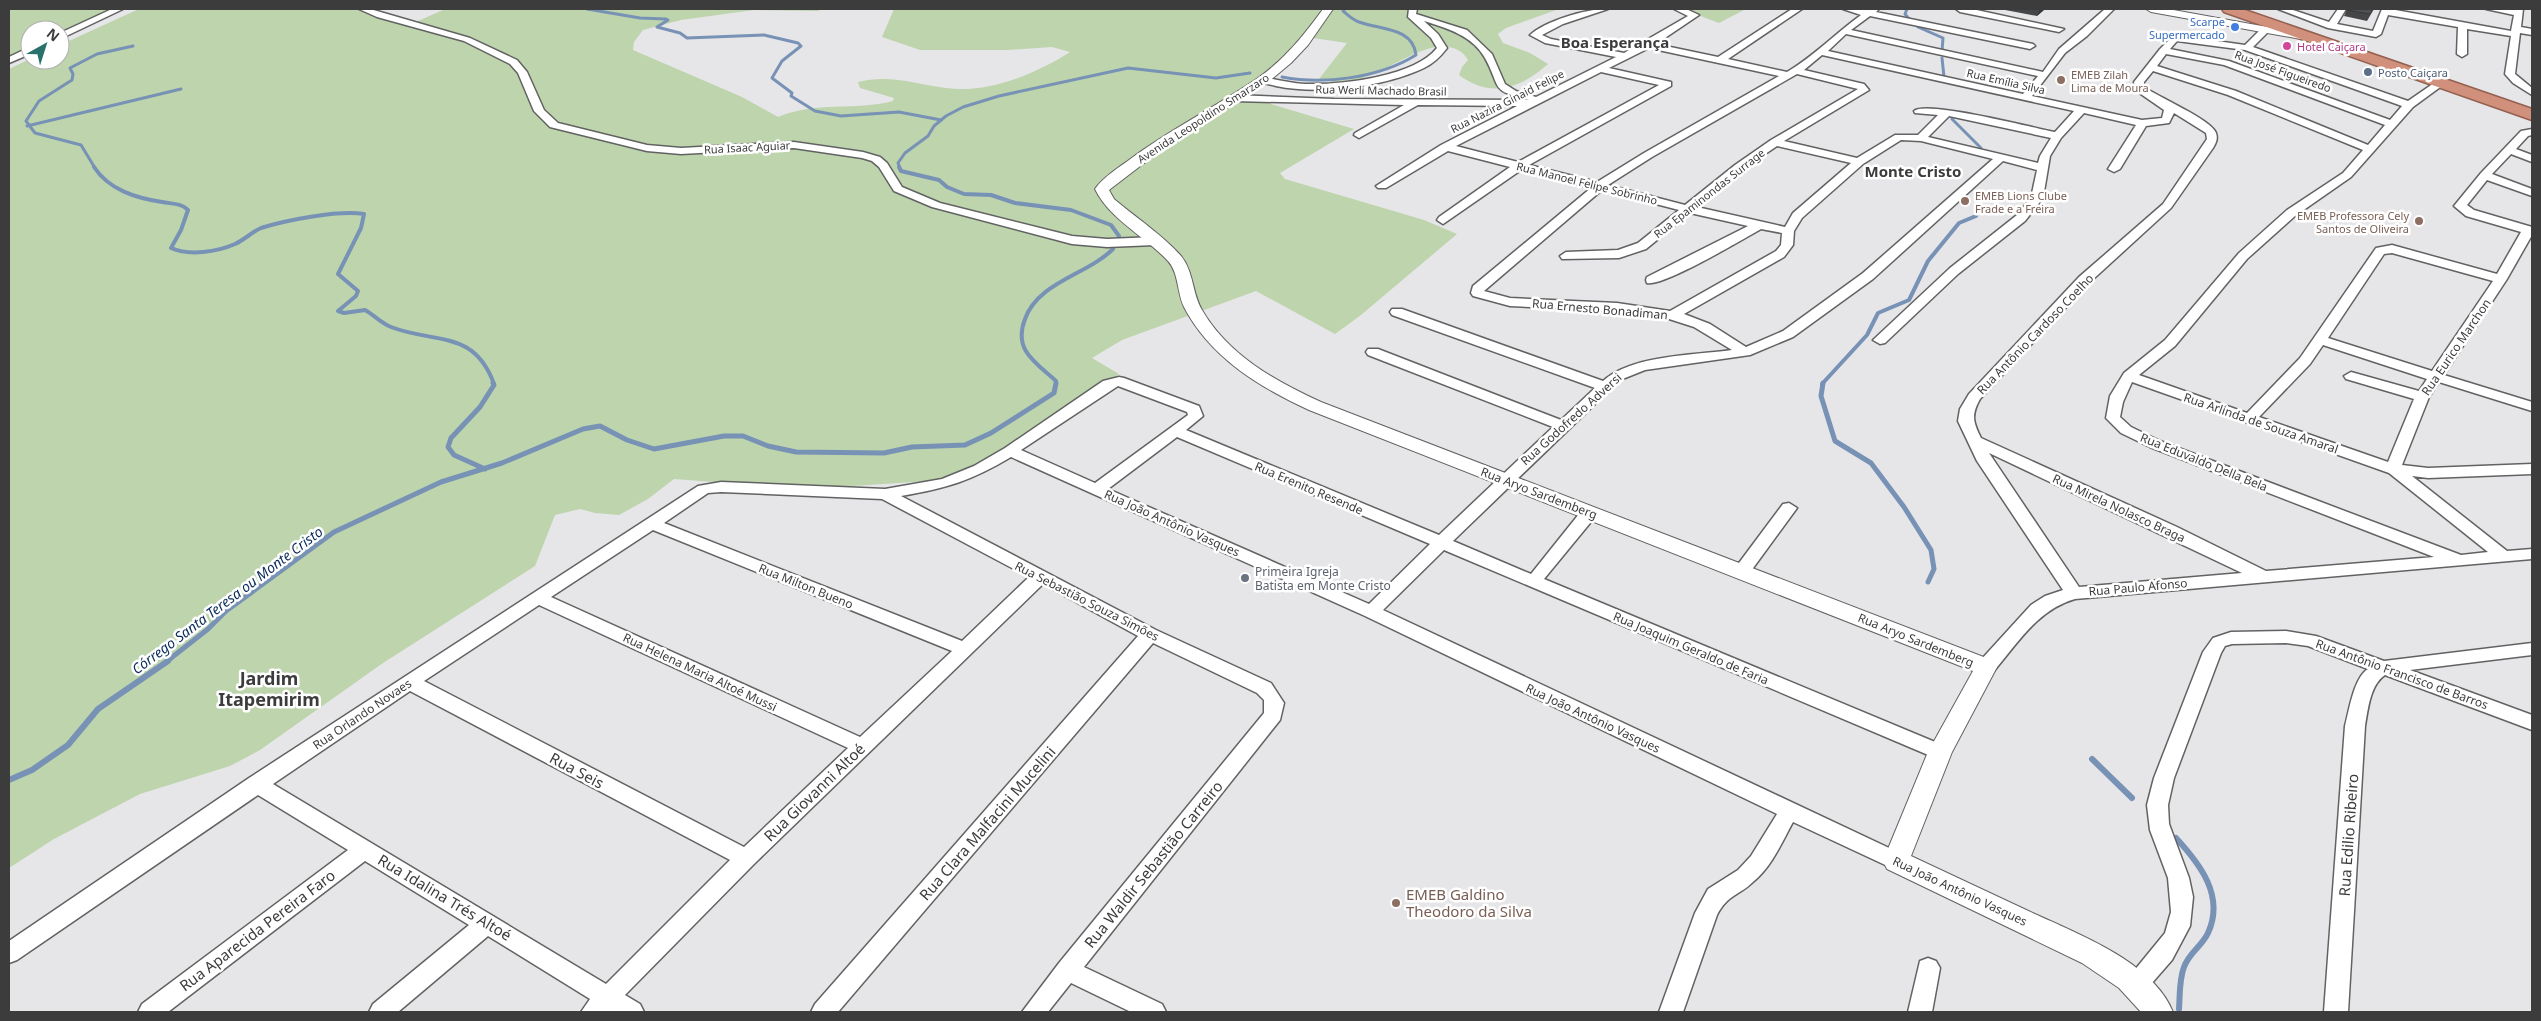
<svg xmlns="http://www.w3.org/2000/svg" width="2541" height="1021" font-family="'Noto Sans',sans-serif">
<rect width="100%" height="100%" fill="#e6e6e8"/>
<g fill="#bdd4ad">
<path d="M9,9h107l-56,25v-4h-30v18l-21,10z"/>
<path d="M139,9h239l4,5 34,8 29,-13h379l-7,2 -63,-1 -73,10 -38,10 -9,12 -1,8 109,47 36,20c37,-16 77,-6 115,-16l1,-3 -34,-10 -2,-6c31,-8 58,2 88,6 41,6 90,-14 124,-36l-18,-5 -45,3h-87l-38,-13 12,-28h665l-53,19 -8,6 5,9 27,10 18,11c-27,24 -57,35 -89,11l3,-8 6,-7c-5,-11 -21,-16 -33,-13 -38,8 -72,46 -116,32l28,-36 -34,-5 -75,56 116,35 -74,44 5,6 139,41 33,14 -96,81 -26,19 -79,-43 -134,49 -30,18 27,16 -99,69 -29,16 -48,21 -135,9 -134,-10 -26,20 -29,16 -24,-2 -15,-4 -25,6 -20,51 -152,97 -123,87 -30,16 -90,28 -86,45 -45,29v-799l21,-10 30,1v-15z"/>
<path d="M1682,9h64l-27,14z"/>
</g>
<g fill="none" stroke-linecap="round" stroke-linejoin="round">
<g stroke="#7892b6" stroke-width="3">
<path d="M587,9l53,9 26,1 2,1 -11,7 23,6 7,5 77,-3 34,8 3,3 -19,15 -10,17 20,15 -1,3 24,15 26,5 58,-4 42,8"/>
<path d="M1907,9l-2,5 5,6"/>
<path d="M1918,27l25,11 -1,13"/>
<path d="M1942,58l2,19"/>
<path d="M1282,77c42,8 97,1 134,-22 -3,-28 -36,-25 -57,-33 -6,-2 -11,-7 -16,-11l2,-2"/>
<path d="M1952,119l29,29"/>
<path d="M27,126l154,-37"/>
<path d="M95,168l-14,-23 -46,-12 -9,-12 13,-20 33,-21 1,-6 -3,-6 27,-14 36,-8"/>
<path d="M900,168l-2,-5 7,-10 23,-17 6,-10 12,-10 17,-9 36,-11 129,-28 88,10 34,-5"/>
</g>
<g stroke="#7892b6" stroke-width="4">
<path d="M94,167c15,23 42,31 68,35 10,2 19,1 26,8l-7,20 -10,18c18,8 46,4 64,-4 9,-4 17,-12 26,-16 26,-8 77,-18 103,-14l-3,14 -23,46 20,17 -2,5 -18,15 6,2 21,-3c9,5 16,13 26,17 44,17 83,2 103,57"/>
<path d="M899,167l2,4 38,9 8,7 17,7 27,1 24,8 56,7 40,15 8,11"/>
<path d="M1056,384v-3c-21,-19 -43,-31 -31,-62 13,-37 62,-44 88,-70"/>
<path d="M1822,384l45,-49 11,-22 31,-13 19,-39 31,-38 17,-7"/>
</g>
<g stroke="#7892b6" stroke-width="5">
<path d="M1823,383l-2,13 14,45 36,22 33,44 27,43 3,19 -6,13"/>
<path d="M485,469l-31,-14 -6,-8 3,-9 29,-31 14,-22 -1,-2"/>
<path d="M166,662l42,-33 18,-18 108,-79 107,-50 61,-19 81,-34 17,-3 27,14 27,9 70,-13h19l25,10 28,6 88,1 28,-6 53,-2 26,-12 63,-40 2,-10"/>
</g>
<g stroke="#7892b6" stroke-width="6">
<path d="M2092,759l40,39"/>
<path d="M9,780l23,-10 36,-25 30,-36 70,-48"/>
<path d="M2176,838c24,26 49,58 32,95 -6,13 -19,20 -24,34 -5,13 -4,28 -5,42"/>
</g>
<defs>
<g id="minor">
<path d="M112,9h11l-63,30v-6z"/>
<path d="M359,9h11l100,29 47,22 10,12 17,38 14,13 89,22 34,3 113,-6 69,10 17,5 7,6 15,24 38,16 132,33 35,3 48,-2 6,4 -6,4 -48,2 -35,-3 -140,-37 -38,-16 -15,-24 -7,-6 -10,-3 -68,-10 -113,6 -34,-3 -97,-24 -16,-16 -16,-38 -8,-9 -46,-23 -87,-24z"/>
<path d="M1409,9h8l-1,5 51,16 25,24 13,30 11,7 20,6 80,-40 -71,-14 -15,-8c15,-14 58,-27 78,-26l-45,15 -21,11 9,4 73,14 64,-37 -14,-7h12l13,6 -43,29 62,13 74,-48h10l-74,50 59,13c27,-16 49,-39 74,-57l-18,-6h36l-3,3 157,32 2,2 -5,3 -160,-33 -19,14 192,42 16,-23 46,-40h9l-27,27 -22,17 -33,43 110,24 20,-2 2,-8 -29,-20 -1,-8 26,-33 14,-14 71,10 17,-17h6v4l-15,15 155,54 29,-20h6v4l-30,22 -62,70 -56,39 -48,43 -72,87 -36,29 108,38 53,-55 76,-110 16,-3 105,29 24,-42 -55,-16 -12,-10 27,-33 40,-42 11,-2v6l-4,1 -12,13 16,6v7l-21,-8 -19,20 40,15v7l-45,-16 -20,25 7,5 58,17v8l-25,44 -63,96 88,27v9l-93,-29 -10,15 -27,68 26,3 104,-4v10l-104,4 -16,-2 95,75 25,-2v10l-457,40c-38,11 -57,44 -82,73l-7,2 -7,-2 -2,-5 2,-5 52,-57 14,-9 18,-6 -86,-129 -19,-40 2,-12 9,-15 110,-117 84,-73 44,-65 -1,-6 -32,-20 -5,10 -23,3 -26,43 -6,3 -6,-3 28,-44 -52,-12 -23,25 -11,18 -7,42 -18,23 -67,53 -73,69 -5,1 -7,-4 77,-72 67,-53 14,-17 6,-28 -34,-9 -130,118 -80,58 -43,18 -105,15 -25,10 -167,161 78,33 52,-65h12l2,4 -2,4 -51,62 403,168 3,5 -3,5 -7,2 -7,-2 -489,-207 -61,60 521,245 3,6 -3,6 -8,3 -103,-48c-11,20 -21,44 -39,59 -15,15 -26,13 -37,34l-34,97h-24l36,-99 13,-24 30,-19 13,-14 26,-42 -412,-198 -354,-159c-40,24 -64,31 -110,39l255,134 115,53 13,20 -4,17 -196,247 78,37 4,8h-35l-60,-29 -23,29h-26l37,-49 205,-250v-13l-7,-7 -104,-50 -315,369h-27l4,-8 323,-368 -95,-52 -289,280 -129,131 15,9 4,8h-63l9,-13 -102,-63 -90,76h-29l4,-8 96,-79 -104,-64 -197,151h-30l4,-8 206,-154 -90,-55 -241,165 -8,3v-22l240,-163 449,-292 23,-4 164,7 57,-10 32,-13 31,-18 98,-67 16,-4 5,1 75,28 4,10 -17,14 253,105 114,-108 -185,-72 -2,-3 2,-3h10l183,71 34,-32 -203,-73 -2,-3 2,-3h10l201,72c28,-26 92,-26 129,-31l-38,-23 -28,-9 -67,-8 -89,-4 -37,-10 -2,-3 2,-7 118,-98 -70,-18 -78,54 -6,-4 2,-3 71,-50 -62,-16 -62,37h-8l-2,-2 65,-41 76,-39 -99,-1 -59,33 -5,-3 1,-2 49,-28 -170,-4 -5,-3 5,-3 100,4 195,1c-40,-10 -27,-11 -44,-42 -12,-22 -38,-30 -61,-37l14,13 9,14c-7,9 -13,15 -23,20 -40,19 -105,27 -148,18 -6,-2 -13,-2 -18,-6l5,-3c14,3 28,6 42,7 36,1 109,-7 132,-36l-6,-10 -23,-21zM1846,34l192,42 -15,18 -195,-43zM2177,41l68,9 157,56 -12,14 -161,-59 -59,-12zM1649,48l130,28 -135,77 -47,29 -68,-17 142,-79v-4l-62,-14zM2166,54l58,11 161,60 -17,20 -132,-54 -79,-25zM1822,55l252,56 -19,21c-22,-4 -129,-32 -141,-21l1,2 23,2 -20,20h-23l-38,23 -73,-17 85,-51 -5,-6 -60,-14zM2153,71l75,24 135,55 -20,23 -56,37 -48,43 -74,87 -41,33 -14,23 -4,22 15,15 29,14 284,110 -168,14 -89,-44 -196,-89c-8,-16 -10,-23 -1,-39l109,-116 82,-75 42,-60c3,-5 5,-9 3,-15 -4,-13 -58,-36 -72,-46v-5zM1601,72l58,13 -141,77 -62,-16zM1797,74l61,15 -87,51 -36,25 -50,40 -77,-20 44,-28zM1949,116l102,22 -11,18 -2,7 -110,-26zM1901,140l20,1 72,18 -130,114 -80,58 -37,16 -36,-23 -26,-10 100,-57 9,-12 1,-14 8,-13 61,-54zM1777,146l74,17 -58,50 -8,14 -88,-20 46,-38zM1602,190l77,20 -41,33 -20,7 -52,2 -6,4 2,3 57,-1 27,-9 44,-36 58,13 -101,51 -1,3 1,3c16,4 96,-44 114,-54l21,4 -1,12 -5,6 -106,60 -53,-8 -107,-5 -26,-7zM2392,253l101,28 -61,90 -104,-33 56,-84zM2323,345l104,34 -8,12 -68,-19 -7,4 2,3 68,20 -26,63 -129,-45 51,-53zM2132,382l257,91 99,79 -27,3 -301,-114 -29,-14 -11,-10 3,-15zM1118,386l69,26 1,3 -93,68 -74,-33zM1177,437l253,107 -61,60 -261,-115zM1989,453l253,120 -163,14zM721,492l161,7 147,78 -67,64 -298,-118 44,-30zM653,530l299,121 -92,86 -309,-140zM539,605l309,143 -104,99 -320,-166zM410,691l320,169 -124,124 -333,-200z"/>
<path d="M1956,9h16l92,20 -5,3 -99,-20z"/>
<path d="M2278,9h12l39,13 9,-13h8l-9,15 36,7 9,-22h8l121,22 3,-16 -28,-6h37l-2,18 11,2v6l-12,-2 -5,41 17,14v7l-19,-12 -8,-9 6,-38 -44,-7v25l-5,3 -5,-3 1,-27 -70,-12 -7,19 -5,3 -48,-9z"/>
<path d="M30,47v7l-21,9v-6z"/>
<path d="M1789,503l8,5 -49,67h-12l-3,-4 3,-4 47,-63z"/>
<path d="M2286,631l30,5 68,25 148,-18v12l-122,15 122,45v15l-147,-55c-15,10 -17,34 -20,51l-17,286h-24l21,-286c4,-15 9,-49 23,-57l-60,-23 -22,-3 -54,1 -7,2 -4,7 -47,125 -6,27 1,19 20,54 4,19 -3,29 -18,34 -27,31 -8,3 -8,-3 -4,-7 4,-7 36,-44 6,-21 -3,-34 -18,-48 -3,-25 7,-27 49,-126 10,-14 18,-6z"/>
<path d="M1928,958l8,3 4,7 -8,44h-24l12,-51z"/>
</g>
<g id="tertiary">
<path d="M1323,9h10l-25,36 -17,18 -24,20 -98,61 -60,46 5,9c20,17 51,38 67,57 13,16 11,37 21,54 26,45 73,71 119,92l673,259 3,6 -45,85 -41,104c37,17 74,35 111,52 48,23 130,51 151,104h-32l-22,-24 -37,-25 -195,-94 -4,-8 45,-109 45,-81 -664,-261c-50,-23 -99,-53 -125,-103 -7,-14 -5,-34 -16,-46 -23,-25 -58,-41 -73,-72 9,-13 25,-22 38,-32 40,-29 84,-51 125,-79 27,-19 46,-43 65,-69z"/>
<path d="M2146,9h22l144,26 6,3 -6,3 -161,-29z"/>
</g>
<path id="trunk" d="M2222,9h20l290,100v11l-308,-108z"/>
</defs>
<use href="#minor" stroke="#626263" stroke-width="3"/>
<use href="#tertiary" stroke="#626263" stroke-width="2"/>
<use href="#trunk" stroke="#946050" stroke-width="3"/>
<use href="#minor" fill="#fff" fill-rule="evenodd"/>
<use href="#tertiary" fill="#fff" fill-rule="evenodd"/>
<use href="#trunk" fill="#d0907b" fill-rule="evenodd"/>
</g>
<g fill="#454647">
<path d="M2000,9h45l-8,7z"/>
<path d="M2347,9h27l-7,12 -23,-5z"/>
</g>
<path fill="#383939" d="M2040,9h5l-8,7z"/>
<path fill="#505152" stroke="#383939" d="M2347,9h26l-3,5 -23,-4z"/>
<circle fill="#3f7fe0" stroke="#fff" stroke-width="2" cx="2235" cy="27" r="5"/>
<circle fill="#d1479c" stroke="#fff" stroke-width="2" cx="2287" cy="46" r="5"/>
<circle fill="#5c6f8a" stroke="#fff" stroke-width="2" cx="2368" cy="72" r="5"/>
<g fill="#8d6e63" stroke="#fff" stroke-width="2">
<circle cx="2061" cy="80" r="5"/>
<circle cx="1965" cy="201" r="5"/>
<circle cx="2419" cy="221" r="5"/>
<circle cx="1396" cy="903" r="5"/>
</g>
<circle fill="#6b7280" stroke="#fff" stroke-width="2" cx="1245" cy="578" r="5"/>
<g text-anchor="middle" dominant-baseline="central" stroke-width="5" stroke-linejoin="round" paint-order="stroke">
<g font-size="11" fill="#366cbe" stroke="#fff" text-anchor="end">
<text x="2225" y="21">Scarpe<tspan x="2225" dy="13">Supermercado</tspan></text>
</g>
<g font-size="11" fill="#b23c85" stroke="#fff" text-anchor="start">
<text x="2297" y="46">Hotel Caiçara</text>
</g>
<g font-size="11" fill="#3c3c3d" stroke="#fff">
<text transform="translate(2283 71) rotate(20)">Rua José Figueiredo</text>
<text transform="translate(2006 81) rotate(13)">Rua Emília Silva</text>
<text transform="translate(1381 90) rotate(1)">Rua Werli Machado Brasil</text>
<text transform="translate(1507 101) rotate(-27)">Rua Nazira Ginaid Felipe</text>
<text transform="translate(1203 118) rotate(-33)">Avenida Leopoldino Smarzaro</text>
<text transform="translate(747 147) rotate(-3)">Rua Isaac Aguiar</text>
<text transform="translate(1587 183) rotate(14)">Rua Manoel Felipe Sobrinho</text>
<text transform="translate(1709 193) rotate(-38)">Rua Epaminondas Surrage</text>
</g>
<g font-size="11" fill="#4e5e75" stroke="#fff" text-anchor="start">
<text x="2378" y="72">Posto Caiçara</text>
</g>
<g font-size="11" fill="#785e54" stroke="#fff" text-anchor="start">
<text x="2071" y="74">EMEB Zilah<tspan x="2071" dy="13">Lima de Moura</tspan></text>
<text x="1975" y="195">EMEB Lions Clube<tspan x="1975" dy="13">Frade e a Freira</tspan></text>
<text x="2409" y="215" text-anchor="end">EMEB Professora Cely<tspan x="2409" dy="13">Santos de Oliveira</tspan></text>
</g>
<g font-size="12" fill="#3c3c3d" stroke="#fff">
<text transform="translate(1600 309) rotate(5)">Rua Ernesto Bonadiman</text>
<text transform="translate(2035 334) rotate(-46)">Rua Antônio Cardoso Coelho</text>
<text transform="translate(2456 347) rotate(-56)">Rua Eurico Marchon</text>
<text transform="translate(1571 419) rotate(-42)">Rua Godofredo Adversi</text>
<text transform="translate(2261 423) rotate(19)">Rua Arlinda de Souza Amaral</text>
<text transform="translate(2204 462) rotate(22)">Rua Eduvaldo Della Bela</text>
<text transform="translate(1309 488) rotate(23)">Rua Erenito Resende</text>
<text transform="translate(1539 493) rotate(21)">Rua Aryo Sardemberg</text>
<text transform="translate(2119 508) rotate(25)">Rua Mirela Nolasco Braga</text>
<text transform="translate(1172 523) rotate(24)">Rua João Antônio Vasques</text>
<text transform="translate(806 586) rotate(22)">Rua Milton Bueno</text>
<text transform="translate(2138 587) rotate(-5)">Rua Paulo Afonso</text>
<text transform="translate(1087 601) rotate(27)">Rua Sebastião Souza Simões</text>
<text transform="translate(1916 640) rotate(22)">Rua Aryo Sardemberg</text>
<text transform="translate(1691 648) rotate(23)">Rua Joaquim Geraldo de Faria</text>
<text transform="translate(700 672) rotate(25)">Rua Helena Maria Altoé Mussi</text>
<text transform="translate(2402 674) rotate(20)">Rua Antônio Francisco de Barros</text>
<text transform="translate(362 714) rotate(-34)">Rua Orlando Novaes</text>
<text transform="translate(1593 718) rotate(25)">Rua João Antônio Vasques</text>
<text transform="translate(1960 891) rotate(25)">Rua João Antônio Vasques</text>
</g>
<g font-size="12" fill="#5b616d" stroke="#fff" text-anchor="start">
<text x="1255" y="571">Primeira Igreja<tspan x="1255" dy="14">Batista em Monte Cristo</tspan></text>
</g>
<g font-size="14" font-style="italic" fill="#092b5a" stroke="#fff">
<text transform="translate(227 600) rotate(-37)">Córrego Santa Teresa ou Monte Cristo</text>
</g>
<g font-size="15" font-weight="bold" fill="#3c3c3d" stroke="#fff">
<text x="1615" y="42">Boa Esperança</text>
<text x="1913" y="171">Monte Cristo</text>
</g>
<g font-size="15" fill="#3c3c3d" stroke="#fff">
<text transform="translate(577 770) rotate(28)">Rua Seis</text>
<text transform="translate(814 792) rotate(-44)">Rua Giovanni Altoé</text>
<text transform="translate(987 823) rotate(-49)">Rua Clara Malfacini Mucelini</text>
<text transform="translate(2348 835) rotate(-86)">Rua Edilio Ribeiro</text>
<text transform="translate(1153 864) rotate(-51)">Rua Waldir Sebastião Carreiro</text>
<text transform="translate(445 897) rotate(31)">Rua Idalina Trés Altoé</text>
<text transform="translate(257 930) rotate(-37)">Rua Aparecida Pereira Faro</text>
</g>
<g font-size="15" fill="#785e54" stroke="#fff" text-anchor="start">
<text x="1406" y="894">EMEB Galdino<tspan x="1406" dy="17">Theodoro da Silva</tspan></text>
</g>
<g font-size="18" font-weight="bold" fill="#3c3c3d" stroke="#fff">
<text x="269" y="678">Jardim<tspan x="269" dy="21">Itapemirim</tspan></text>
</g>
</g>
<rect width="2541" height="1021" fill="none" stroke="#3c3c3d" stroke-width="20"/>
<g transform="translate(45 45) rotate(39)"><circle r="24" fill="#ffffff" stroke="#b1b1b1"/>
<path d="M0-4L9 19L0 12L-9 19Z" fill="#28716c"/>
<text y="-8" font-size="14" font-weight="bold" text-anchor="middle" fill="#3c3c3d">N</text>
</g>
</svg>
